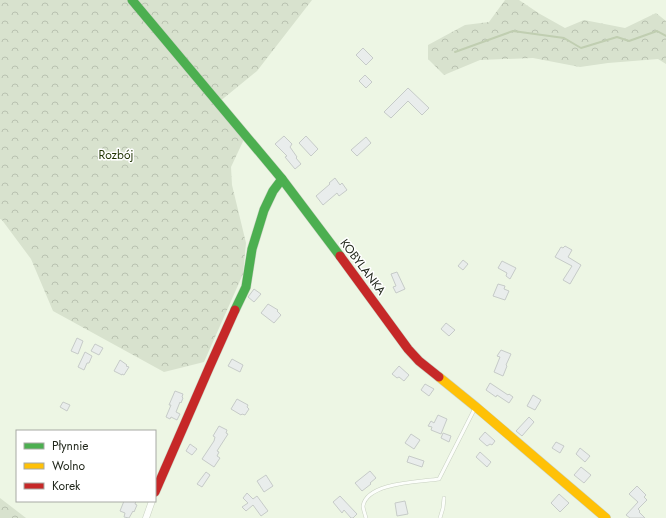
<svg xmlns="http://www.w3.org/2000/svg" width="666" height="518" font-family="Jost,sans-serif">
<defs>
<pattern id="forest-crowns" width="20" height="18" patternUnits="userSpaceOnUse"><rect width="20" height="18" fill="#d8e2ce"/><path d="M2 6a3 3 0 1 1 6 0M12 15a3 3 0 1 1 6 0" fill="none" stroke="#b9c2b0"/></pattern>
</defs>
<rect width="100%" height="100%" fill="#edf6e4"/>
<g fill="url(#forest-crowns)">
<path d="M0,0h312l-55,71 -38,31 27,33 -15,32 1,18 14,58 -3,31 -39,88 -40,10 -111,-61 -22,-52 -29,-39 -2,-1z"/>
<path d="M505,0h14l21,14 25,14 19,-8 41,8 31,-15 10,8v43l-8,-5 -50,4 -28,4 -47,-9 -53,2 -36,15 -16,-16v-14l37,-20 24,-3z"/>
<path d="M0,498l26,20h-26z"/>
</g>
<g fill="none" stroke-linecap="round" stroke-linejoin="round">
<path stroke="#c0ceb1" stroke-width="2" d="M455,52l58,-21 51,7 17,10 36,-11 12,4 28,-10 9,5"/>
</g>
<g fill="#e9edec" stroke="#c6cbc8">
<path d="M363,48l10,10 -7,7 -10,-10z"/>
<path d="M365,75l7,7 -6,6 -7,-7z"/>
<path d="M408,88l21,20 -7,7 -14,-14 -17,17 -7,-6z"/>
<path d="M284,136l8,8 -2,3 7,10 -1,1 5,6 -6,5 -10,-12 2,-1 -12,-12z"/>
<path d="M306,136l12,13 -7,7 -12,-13z"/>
<path d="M366,137l5,6 -14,13 -6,-6z"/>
<path d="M335,178l5,7 2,-2 5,7 -8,6 -2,-3 -14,12 -7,-9 14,-12 -1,-1z"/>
<path d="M565,246l7,4 -4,7 13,8 -11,19 -7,-4 9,-14 -17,-9 6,-10 2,1z"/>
<path d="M463,260l5,4 -5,6 -5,-4z"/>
<path d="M502,261l14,7 -6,11 -4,-3 1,-3 -9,-5z"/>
<path d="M397,272l8,17 -9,4 -3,-6 3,-1 -5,-12z"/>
<path d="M498,284l7,2 -1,3 5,2 -4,9 -12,-4z"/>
<path d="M254,289l7,5 -7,8 -6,-5z"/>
<path d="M268,304l10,6 -1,1 4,4 -7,8 -13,-10z"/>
<path d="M446,323l9,7 -6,6 -8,-7z"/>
<path d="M77,338l6,3 -5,13 -7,-3z"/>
<path d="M95,344l8,4 -4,7 -8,-4z"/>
<path d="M501,350l10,4 -5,11 1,1 -4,10 -9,-4 6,-15 -3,-1z"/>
<path d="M85,352l7,4 -3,7h-2l-3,7 -6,-3z"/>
<path d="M232,359l11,6 -3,7 -12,-6z"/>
<path d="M120,360l7,5 -1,1 3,1 -5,8 -2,-1v1l-8,-4z"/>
<path d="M399,366l10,9 -5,6 -5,-4 -2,1 -5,-4z"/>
<path d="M490,383l18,12 1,-1 4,3 -4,6 -12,-8 -1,2 -10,-7z"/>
<path d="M425,384l9,5 -5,7 -8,-6z"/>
<path d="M175,391l8,3 -1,3 1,1 -2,5 -1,-1 -4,10 4,2 -3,6 -6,-3 -1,2 -4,-2 5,-12h-2z"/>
<path d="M533,395l8,5 -6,10 -8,-4z"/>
<path d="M237,399l11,6 -1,2 2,2 -4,6 -3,-1 -1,1 -10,-6z"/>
<path d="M63,402l7,3 -3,6 -7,-4z"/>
<path d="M438,415l9,4 -6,15 -10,-4 1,-3 -4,-1 3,-5 3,2z"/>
<path d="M529,417l5,5 -12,14 -6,-5z"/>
<path d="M219,426l8,4 -1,3 2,1 -11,17 2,1 -2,4 3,2 -6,9 -12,-8 12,-18 1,-4 -2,-1z"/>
<path d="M485,432l10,9 -3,4 -2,-1 -3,2 -8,-7z"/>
<path d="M443,433l8,3 -2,6 -8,-4z"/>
<path d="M411,434l9,6 -6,9 -9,-6z"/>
<path d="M556,442l8,4 -4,7 -8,-5z"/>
<path d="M190,444l7,5 -5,6 -6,-4z"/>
<path d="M580,448l10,8 -5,6 -9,-8z"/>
<path d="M480,452l11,10 -4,5 -11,-10z"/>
<path d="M409,456l15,5 -2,6 -15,-5z"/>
<path d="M581,467l10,8 -7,8 -10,-8z"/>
<path d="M370,471l6,7 -6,5 1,1 -9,7 -7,-8z"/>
<path d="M206,472l4,3 -8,12 -5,-3z"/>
<path d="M266,475l7,11 -9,6 -7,-11z"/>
<path d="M637,486l9,9 -2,2 3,3 -9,9 2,2 -1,1 6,6h-15l-4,-3 12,-13 -9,-8z"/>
<path d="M247,493l6,6 4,-3 11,15 -7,5 -8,-11 -7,6 -4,-4 6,-4 -5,-5z"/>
<path d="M559,494l10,9 -9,9 -9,-9z"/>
<path d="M340,496l17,18 -4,4h-2l-7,-8 -2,3 -9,-11z"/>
<path d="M124,501h12l-1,3 2,1 -3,7 -1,-1 -4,7 -5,-1 1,-4 -5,-2z"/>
<path d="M405,501l3,13 -11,2 -2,-13z"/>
</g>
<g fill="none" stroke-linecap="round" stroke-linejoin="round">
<defs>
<g id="lane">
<path d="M366,518c-1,-4 -3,-9 -3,-12 4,-24 58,-24 76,-27l36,-71"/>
<path d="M440,518l3,-10 1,-10"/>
</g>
<path id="street" d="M146,518l6,-17"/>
<g id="fast">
<path d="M132,0l150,179 58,77"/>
<path d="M235,310l11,-23 6,-38 12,-39 9,-19 9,-12"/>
</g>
<path id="slow" d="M439,377l37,30 130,111"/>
<g id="jam">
<path d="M340,256l68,93 11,12 20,16"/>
<path d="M155,492l54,-124 26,-58"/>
</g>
</defs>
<use href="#lane" stroke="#c8d0c1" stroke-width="4"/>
<use href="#street" stroke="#c8d0c1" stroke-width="7"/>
<use href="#fast" stroke="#c8d0c1" stroke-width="10"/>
<use href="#slow" stroke="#c8d0c1" stroke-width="10"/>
<use href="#jam" stroke="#c8d0c1" stroke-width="10"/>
<use href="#lane" stroke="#fcfefb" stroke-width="3"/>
<use href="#street" stroke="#fcfefb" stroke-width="6"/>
<use href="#fast" stroke="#4caf50" stroke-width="9"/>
<use href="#slow" stroke="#ffc107" stroke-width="9"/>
<use href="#jam" stroke="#c62828" stroke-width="9"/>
</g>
<g text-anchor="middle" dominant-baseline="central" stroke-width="3" stroke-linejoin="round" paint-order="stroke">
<g font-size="12" fill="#1f3300" stroke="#fff">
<text x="116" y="155">Rozbój</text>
</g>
<g font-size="12" fill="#22281c" stroke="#fff">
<text transform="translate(363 267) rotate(53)">KOBYLANKA</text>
</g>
</g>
<rect x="16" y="430" width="140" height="72" fill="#ffffff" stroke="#a7a9a4"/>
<rect x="24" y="443" width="20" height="6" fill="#4caf50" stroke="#a7a9a4"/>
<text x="52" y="450" font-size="12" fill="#22281c">Płynnie</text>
<rect x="24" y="463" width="20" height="6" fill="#ffc107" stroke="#a7a9a4"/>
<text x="52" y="470" font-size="12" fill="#22281c">Wolno</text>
<rect x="24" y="483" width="20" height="6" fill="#c62828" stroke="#a7a9a4"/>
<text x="52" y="490" font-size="12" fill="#22281c">Korek</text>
</svg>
